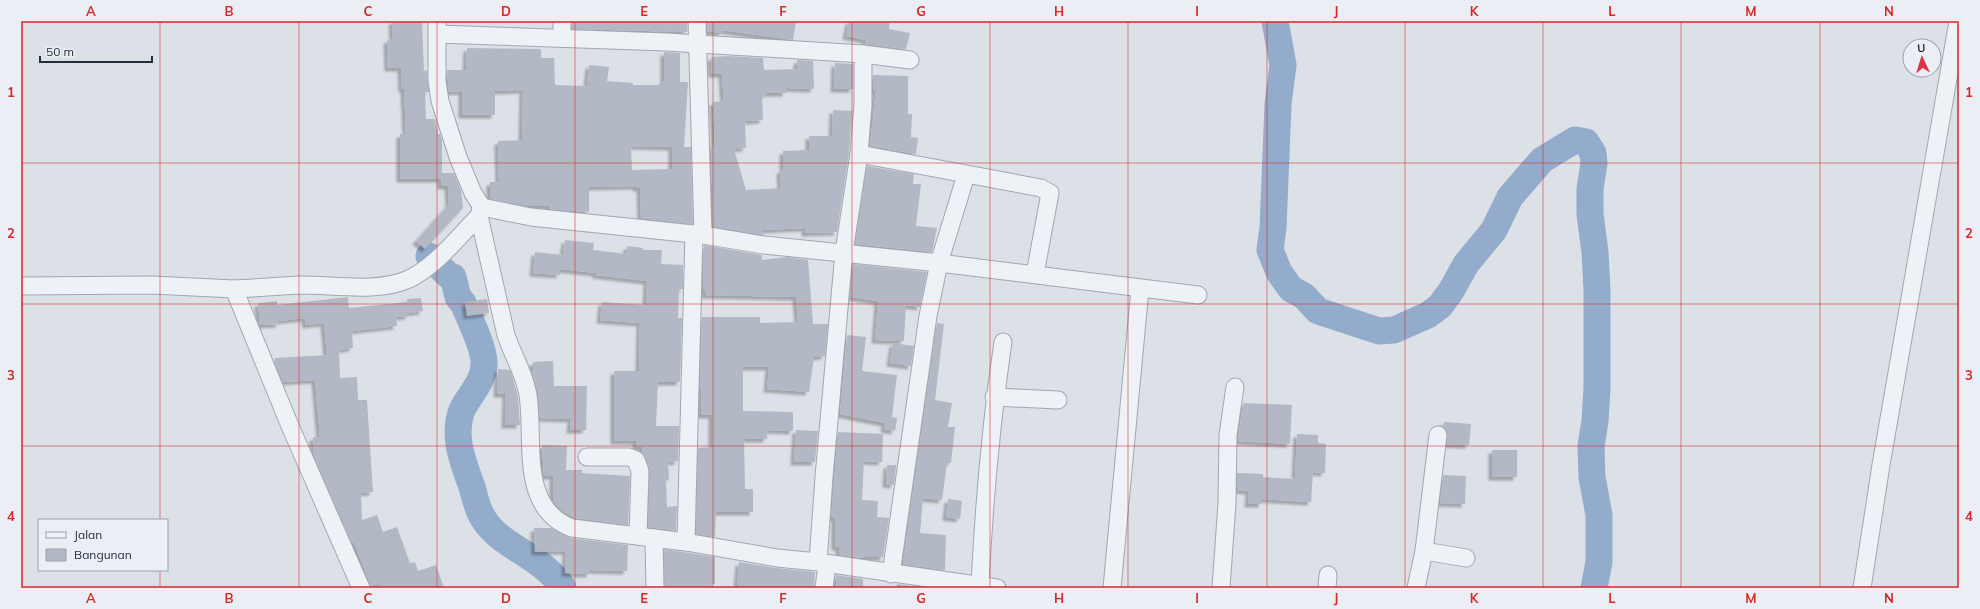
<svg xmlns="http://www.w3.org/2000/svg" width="1980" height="609" font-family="Mulish,sans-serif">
<defs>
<filter id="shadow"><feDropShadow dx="-3.5" dy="3.5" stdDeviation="1" flood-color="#0004"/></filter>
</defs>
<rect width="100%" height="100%" fill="#dce0e7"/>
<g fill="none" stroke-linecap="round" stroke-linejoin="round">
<g stroke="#93accb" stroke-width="27">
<path d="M1275,21l8,44 -5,39 -5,124 -3,22 9,22 12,17 13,7 14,15 61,20 15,-1 34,-15 12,-9 11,-15 15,-27 28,-34 16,-33 32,-37 33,-20 11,2 7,11 1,10 -4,26v25l5,38 2,38v98l-2,33 -4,25 1,31 7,38v47l-5,26"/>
<path d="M429,256l20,20 4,1 5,20 5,6c6,14 22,47 21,61 0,18 -15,31 -22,46 -10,26 1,52 10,77 3,10 5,22 11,31 17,29 60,38 80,70"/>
</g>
</g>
<g fill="#b2b9c4" fill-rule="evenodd" filter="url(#shadow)">
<path d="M392,21h30l2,50 3,-1 2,22h-4l1,27h9l3,15h2l2,6v33h12l7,17 2,18 -38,41 -9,-8 33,-37 -1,-18h-7v-7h-41v-45h6l-2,-45h-2l-1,-21h-13l-1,-28 6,-1z"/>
<path d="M572,21h115v11l-115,-3z"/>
<path d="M707,21h89l-3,19 -71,-10v3l-15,-2z"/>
<path d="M849,21h41l-1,8 21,4 -4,16 -41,-5 1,-4 -20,-4z"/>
<path d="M467,48l74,1v9h13l1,27 32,1 2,-21 20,2 -2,14 26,2v2h29v-4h2v-29l16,1v29h8l-4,65h7l2,77 -52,-6 -1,-30h-4v-2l-47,1v25l-40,-3v-3h-21l-38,-7v-17h9l-1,-41 24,-1 1,-50 -28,1v24h-33v-24l-13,1 -2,-22h19zM631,146l41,1v22l-40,1z"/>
<path d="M729,56l34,2 1,12 33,-1v-9l16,1 1,28 -28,-1v5h-20v3h-4l1,24 -18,1 1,27 -12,1 12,41 35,-2 -1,-18h3v-19l26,-1v-14h23l1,-26 19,1 -3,42 -12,79 -32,1v-5l-42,2v5l-50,-9 -2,-80h4l-2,-44 11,-1 -2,-27h-10l-1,-17z"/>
<path d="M835,63l18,1v25h-19z"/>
<path d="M873,75l35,1v38h4l-1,23 7,1 -2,16 -46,-8 6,-56h-3z"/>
<path d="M867,166l47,8 -1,10h8l-5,42 21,2 -5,24 -77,-8z"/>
<path d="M565,240l29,3 -1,7 33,4 1,-8 16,2v2h19l-1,14 22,1v24h-4l-1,29h4l-2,64h-22l-2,44h23l-1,35 -10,1 1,18 -3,1 1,26 10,-1 -1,25 -28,-4 2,-56 -8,-19v-5h-6v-6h-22v-70h25l1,-48 -40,-3 2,-18 44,3 1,-24 -51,-6v-2l-36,-4v6l-27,-2 2,-21 28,3z"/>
<path d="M704,245l58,10v5l25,-3 21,3 5,64h15l-3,32 -11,1 -5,35 -42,-3 2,-22h-26v44l50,1v19l-26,-1v9h-23l1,50h8v23h-37l-1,25 -19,-3 2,-86 14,-1v-32h-11l1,-24h-2l2,-74h58v6l38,-1 -2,-25 -91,-2v-5h-2z"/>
<path d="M853,264l74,8 -7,35 -14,-2 -2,36 -29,-1 3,-39 -28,-4z"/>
<path d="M348,297l1,11 58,-6 2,14 -13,1 1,9 -45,5 1,17 -14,2 1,28 17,-1 1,23h9l6,92 -12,1 1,27 15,-5 6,17 14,-5 13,36 5,-1 3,9 18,-6 8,23h-66v-4l-7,2 -17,-44 -2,1 -38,-87 -1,-19h7l-5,-57 -32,2 -8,-19v-5l52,-3 -3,-32 -18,2 -1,-7 -26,3v3l-19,1 -2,-22 19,-2v4z"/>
<path d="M421,298l2,13 -14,2 -2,-14z"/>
<path d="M487,299l2,14 -22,3 -2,-14z"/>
<path d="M937,323l7,1 -9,76 17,3 -4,24h7l-4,36h-4l-5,37 -19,-2 -3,35 26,2 -1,35 -42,-6z"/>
<path d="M847,335l19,2 -4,34 35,4 -5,42 5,1 -2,13 -11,-2 1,-6 -45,-9z"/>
<path d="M893,343l21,3 -3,20 -21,-3z"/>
<path d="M553,361l1,25h33l-1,44h-16l1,-11 -31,-1 -2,-25 -7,-22h2v-9z"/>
<path d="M498,369l12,1 2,5 6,22 2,28h-15l1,-31h-9z"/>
<path d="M1243,403l49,2 -2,39 -52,-3z"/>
<path d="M1444,422l27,2 -2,21 -22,-1v-13l-4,-4z"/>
<path d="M796,430l22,1 -3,31h-21z"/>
<path d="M838,432l45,2 -1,28 -18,-1 -2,39 16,1 -1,16 12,1 -6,39h-21l1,1 -24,-3v-8h-4v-29h-4z"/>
<path d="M1297,434l21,1v8l8,1 -1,29 -12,-1 -2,30 -49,-3v5h-14l1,-13 -12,-1v-17l26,1v3l32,2z"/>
<path d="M542,445l25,1 -1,24h16v3l48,3 -2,49 -53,-7 -14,-8 -8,-9v-25h-9z"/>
<rect x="1492" y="450" width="25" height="27"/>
<path d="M887,465h9l-2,20 -8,-1z"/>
<path d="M1443,475l23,1 -1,28 -25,-1z"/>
<path d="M948,499l14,2 -2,18 -14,-2z"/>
<path d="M534,528h17l20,10 57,7 -1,26 -37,-1v4l-25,-1 1,-22 -31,1z"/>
<path d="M664,549l51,8v27h-4v4h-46z"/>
<path d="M739,562l37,6 39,4 -1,16h-77z"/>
<path d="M836,575l27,4v9h-27z"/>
<path d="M897,584l30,4h-31z"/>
</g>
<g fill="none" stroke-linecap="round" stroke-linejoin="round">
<defs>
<g id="street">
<path d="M437,21v60l3,20 18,56 15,36 9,14"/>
<path d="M697,21l6,214"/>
<path d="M437,34l229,8 197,12v51l-4,49 -15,98 -20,225 -6,85"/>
<path d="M562,38v-17"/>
<path d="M863,54l47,6"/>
<path d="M859,154l182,34 9,5 -15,81"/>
<path d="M482,207l49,10 172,18 61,10 175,18 259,32"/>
<path d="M479,216l27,119c7,21 18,37 22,60 7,44 -10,113 44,133l114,14"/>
<path d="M694,234l-8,308 91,16 41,4 179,26"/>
<path d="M21,286l131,-1 82,4 56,137 71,162"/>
<path d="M234,289c22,-1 45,-3 67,-4 34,0 77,8 108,-6 27,-13 49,-42 70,-63l2,-7"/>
<path d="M994,397l64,3"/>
<path d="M587,457h42l7,3 4,11 -2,65"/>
<path d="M654,538l1,50"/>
<path d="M1424,551l42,7"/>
<path d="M891,574l37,-258 11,-53 27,-88"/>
<path d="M980,585c4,-82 11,-162 23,-243"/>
<path d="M824,588l3,-23"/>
<path d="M1112,588l28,-299"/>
<path d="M1221,588l6,-85 1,-68 7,-48"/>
<path d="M1327,588l1,-13"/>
<path d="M1416,588l8,-37 14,-116"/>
<path d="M1862,588l19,-123 77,-444"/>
</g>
</defs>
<use href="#street" stroke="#a1a7b1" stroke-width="19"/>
<use href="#street" stroke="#eef1f5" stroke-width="17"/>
</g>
<path fill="none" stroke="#d62828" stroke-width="1" stroke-opacity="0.55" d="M160,21v499M299,21v567M437,21v567M575,21v567M713,21v567M852,21v567M990,21v567M1128,21v567M1267,21v567M1405,21v567M1543,21v567M1681,21v567M1820,21v567M21,163h1938M21,304h1938M21,446h1938M160,570v18"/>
<rect width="1980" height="609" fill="none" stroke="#ebeff5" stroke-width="44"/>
<rect x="38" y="519" width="130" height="52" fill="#ebeff5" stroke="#9ba1ac"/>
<rect x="46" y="532" width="20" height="6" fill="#eef1f5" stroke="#9ba1ac"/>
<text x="74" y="539" font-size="12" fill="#242d3e">Jalan</text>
<rect x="46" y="549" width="20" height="12" fill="#b2b9c4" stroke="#9ba1ac"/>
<text x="74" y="559" font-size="12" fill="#242d3e">Bangunan</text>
<g transform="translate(1922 58) rotate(356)"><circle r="19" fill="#ebeff5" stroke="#9ba1ac"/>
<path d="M0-3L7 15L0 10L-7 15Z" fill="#d83547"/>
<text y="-6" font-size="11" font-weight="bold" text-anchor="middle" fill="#242d3e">U</text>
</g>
<path d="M40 56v6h112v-6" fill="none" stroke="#242d3e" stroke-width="2"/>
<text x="46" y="56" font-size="12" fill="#242d3e" stroke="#ebeff5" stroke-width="3" paint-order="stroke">50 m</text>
<rect x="22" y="22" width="1936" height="565" fill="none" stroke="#d62828" stroke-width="1.5"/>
<g font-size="13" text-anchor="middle" font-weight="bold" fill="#d62828">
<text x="91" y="16">A</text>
<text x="229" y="16">B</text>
<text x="368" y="16">C</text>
<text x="506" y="16">D</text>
<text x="644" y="16">E</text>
<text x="783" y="16">F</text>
<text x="921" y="16">G</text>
<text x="1059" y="16">H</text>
<text x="1197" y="16">I</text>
<text x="1336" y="16">J</text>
<text x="1474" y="16">K</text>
<text x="1612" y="16">L</text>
<text x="1751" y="16">M</text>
<text x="1889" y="16">N</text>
<text x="11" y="97">1</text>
<text x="1969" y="97">1</text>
<text x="11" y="238">2</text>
<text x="1969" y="238">2</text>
<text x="11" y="380">3</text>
<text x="1969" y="380">3</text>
<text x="11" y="521">4</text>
<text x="1969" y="521">4</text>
<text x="91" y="603">A</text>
<text x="229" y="603">B</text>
<text x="368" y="603">C</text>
<text x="506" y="603">D</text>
<text x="644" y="603">E</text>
<text x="783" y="603">F</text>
<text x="921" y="603">G</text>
<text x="1059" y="603">H</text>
<text x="1197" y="603">I</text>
<text x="1336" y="603">J</text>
<text x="1474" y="603">K</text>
<text x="1612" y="603">L</text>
<text x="1751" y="603">M</text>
<text x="1889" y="603">N</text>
</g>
</svg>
